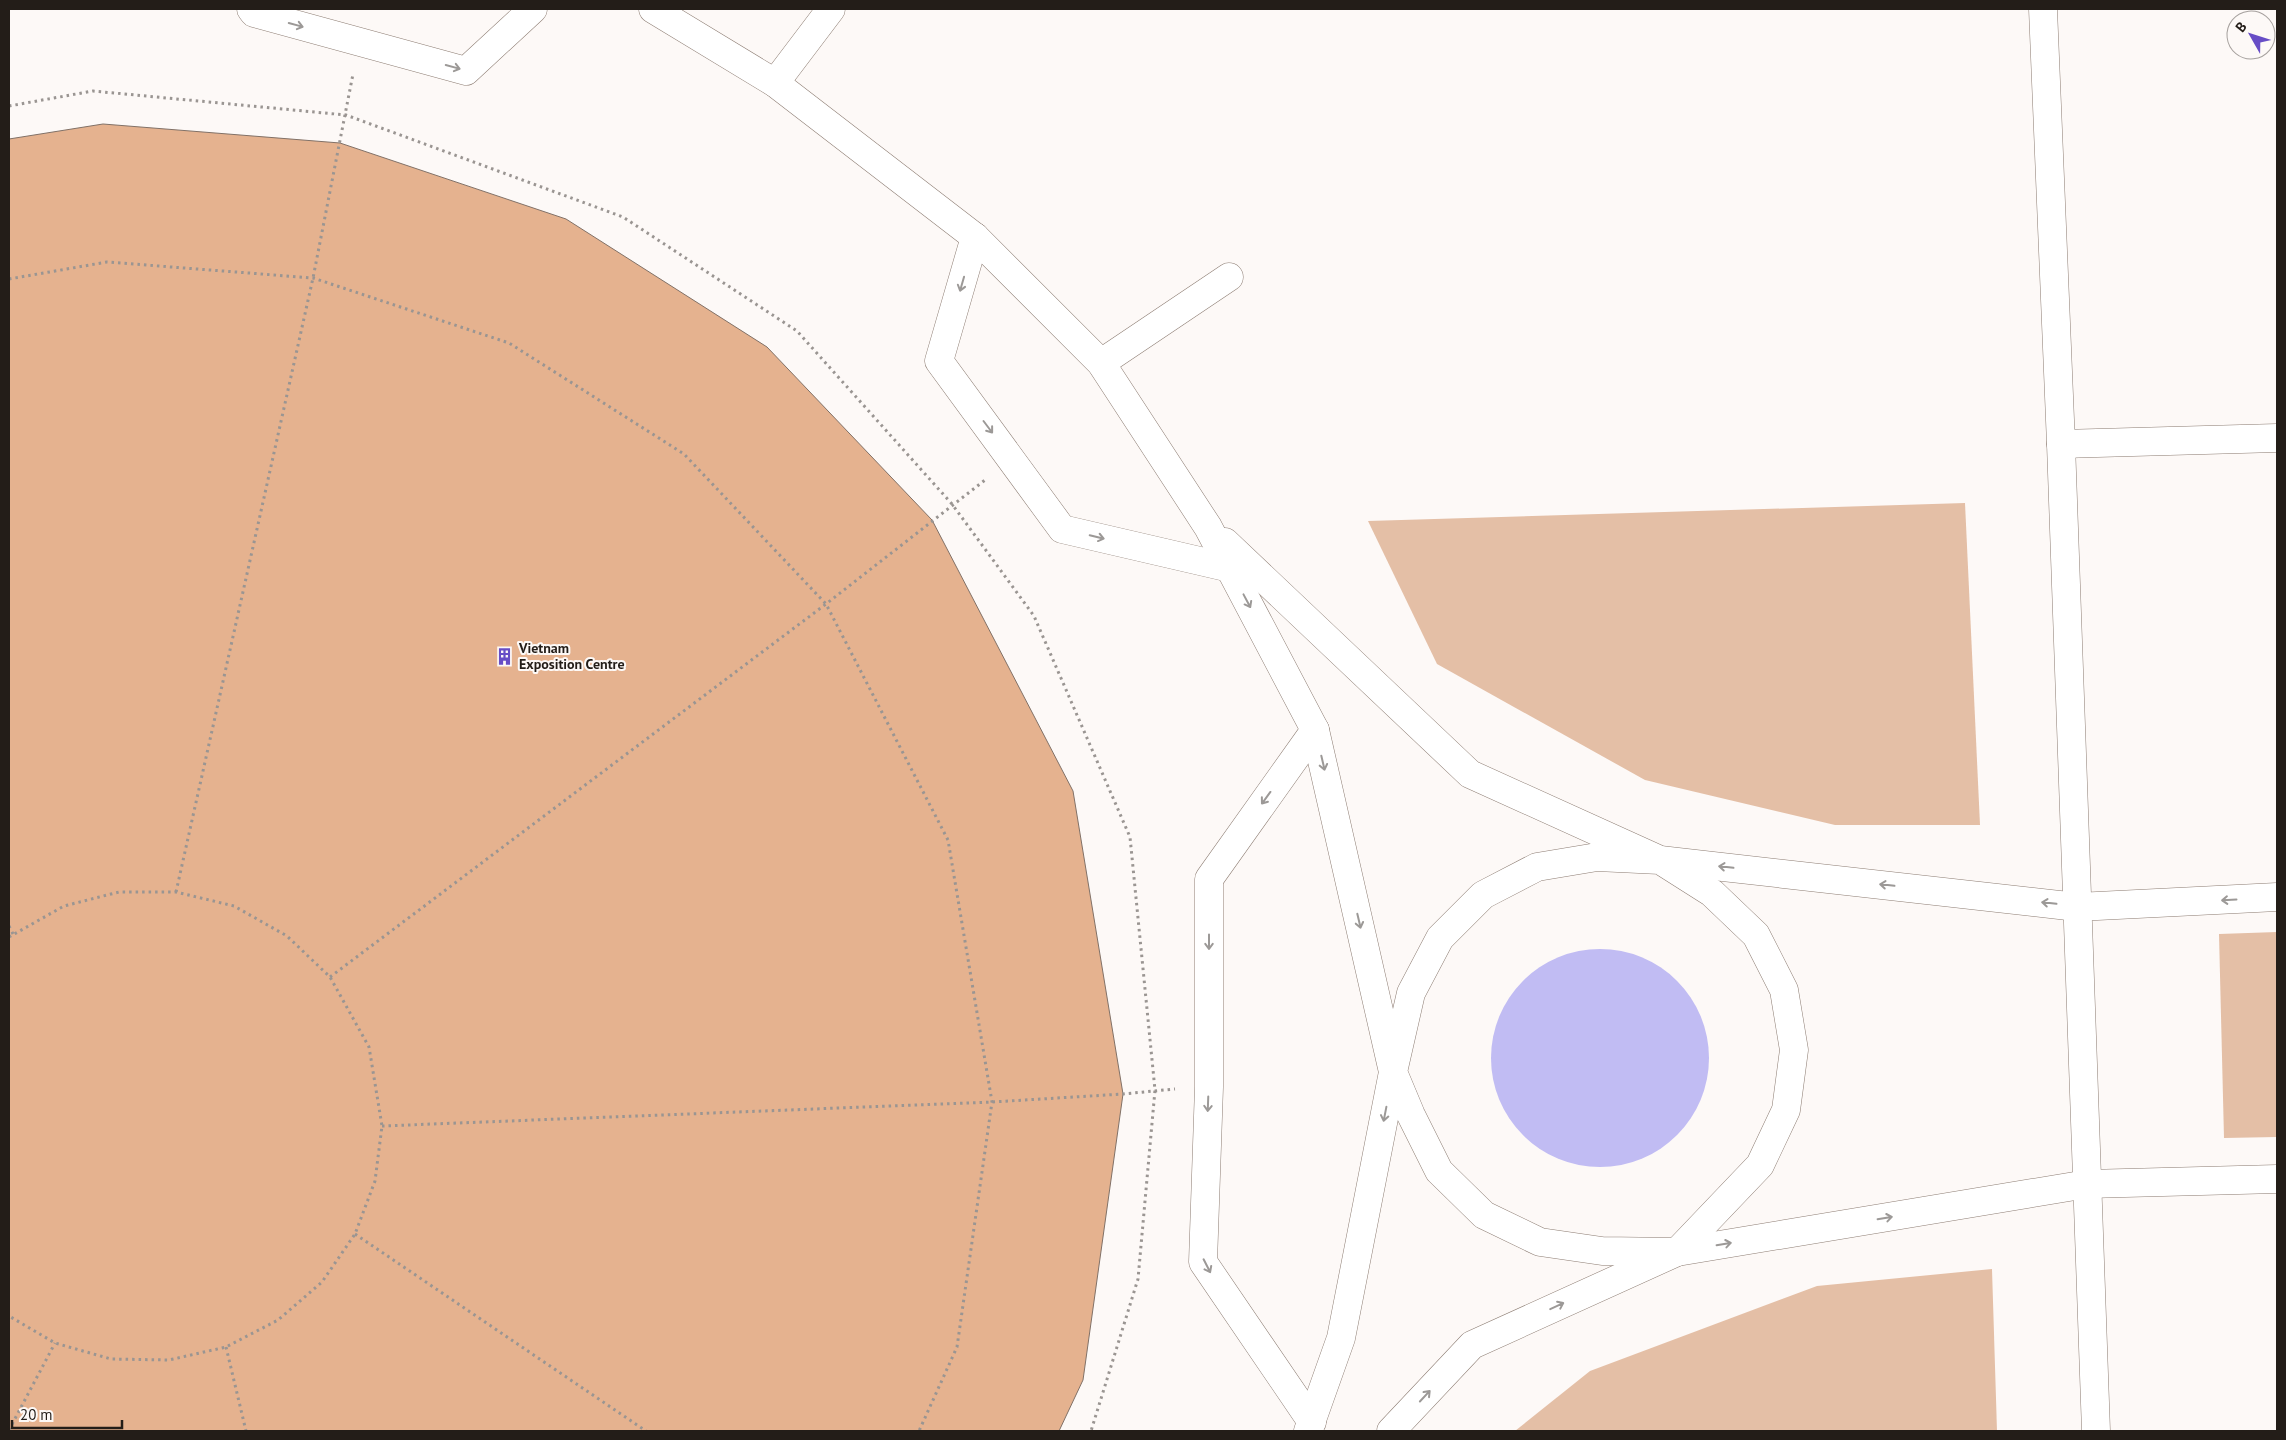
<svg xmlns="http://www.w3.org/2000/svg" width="2286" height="1440" font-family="'PT Sans',sans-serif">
<rect width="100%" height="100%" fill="#fdf9f7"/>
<g fill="#e4bfa6">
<path d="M1965,503l15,322h-145l-190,-45 -208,-116 -69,-143z"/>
<path d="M2277,932v205l-53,1 -5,-204z"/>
<path d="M1992,1269l5,162h-482l75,-60 227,-85z"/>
</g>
<circle fill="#c1bcf3" cx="1600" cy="1058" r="109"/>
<path fill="#e5b28f" stroke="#817167" d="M103,124l237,19 226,76 201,128 165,173 141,271 50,303 -40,286 -24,51h-1050v-1292z"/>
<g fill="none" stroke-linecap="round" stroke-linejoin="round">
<defs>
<g id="minor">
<path d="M251,9l3,4 212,58 67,-62"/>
<path d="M653,9l122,74 200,154 126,126 107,164 107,203 78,342 -52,266 -33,93"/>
<path d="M2043,9l18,435 35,987"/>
<path d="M775,83l56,-74"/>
<path d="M975,237l-36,124 123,168 168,39"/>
<path d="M1101,363l128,-86"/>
<path d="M2061,444l216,-6"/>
<path d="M1225,542l245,232 190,86 417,47 200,-10"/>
<path d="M1597,857l63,3 52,33 44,42 28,55 10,60 -8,60 -26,55 -83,87 -75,-1 -62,-9 -56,-27 -45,-44 -28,-56 -18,-43 18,-79 29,-55 43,-43 54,-28z"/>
<path d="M1312,1422l-109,-160 6,-175v-208l106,-149"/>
<path d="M1391,1431l81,-86 205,-93 410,-68 190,-5"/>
</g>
</defs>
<use href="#minor" stroke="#8d7d73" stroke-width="29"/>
<g stroke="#9a9592" stroke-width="3" stroke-dasharray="2.5 4" stroke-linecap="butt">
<path d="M9,106l84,-15 253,24 277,102 174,114 155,173 82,112 96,221 25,253 -17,189 -47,152"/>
<path d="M9,279l98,-17 206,16 196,65 175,111 142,150 122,236 44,262 -35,245 -38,84"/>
<path d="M176,892l137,-614 40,-204"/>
<path d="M9,926l4,8"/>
<path d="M9,937l55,-31 55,-14h57l58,14 53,30 43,41 39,70 13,79 -7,55 -20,53 -33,48 -44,38 -52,27 -57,13 -58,-1 -56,-16 -46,-27"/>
<path d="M330,977l496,-373 159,-124"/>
<path d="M382,1126l610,-24 131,-8 52,-5"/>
<path d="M355,1234l291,197"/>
<path d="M226,1347l20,84"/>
<path d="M9,1430l46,-87"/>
</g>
<use href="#minor" stroke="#fff" stroke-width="28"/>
</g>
<defs><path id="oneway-shaft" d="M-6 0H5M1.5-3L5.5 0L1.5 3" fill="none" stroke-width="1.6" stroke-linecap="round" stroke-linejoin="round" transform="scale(1.25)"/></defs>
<g stroke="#9c9997">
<use href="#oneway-shaft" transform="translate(296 25) rotate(15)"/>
<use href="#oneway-shaft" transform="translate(453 67) rotate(15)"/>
<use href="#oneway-shaft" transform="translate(962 284) rotate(106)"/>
<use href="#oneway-shaft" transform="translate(988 427) rotate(53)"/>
<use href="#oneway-shaft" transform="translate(1097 537) rotate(13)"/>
<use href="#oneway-shaft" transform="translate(1247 601) rotate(62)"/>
<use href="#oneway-shaft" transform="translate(1323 763) rotate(77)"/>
<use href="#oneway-shaft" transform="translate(1266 798) rotate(126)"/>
<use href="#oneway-shaft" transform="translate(1726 867) rotate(-174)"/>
<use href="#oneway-shaft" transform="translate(1887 885) rotate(-174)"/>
<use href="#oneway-shaft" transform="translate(2229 900) rotate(177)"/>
<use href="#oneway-shaft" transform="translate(2049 903) rotate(-174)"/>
<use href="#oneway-shaft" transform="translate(1359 921) rotate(77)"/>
<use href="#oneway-shaft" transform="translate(1209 942) rotate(90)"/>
<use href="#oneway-shaft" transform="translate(1208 1104) rotate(92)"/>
<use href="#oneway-shaft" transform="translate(1385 1114) rotate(101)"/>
<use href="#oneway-shaft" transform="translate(1885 1218) rotate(-9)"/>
<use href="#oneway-shaft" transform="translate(1724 1244) rotate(-9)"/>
<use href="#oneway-shaft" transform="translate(1207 1266) rotate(63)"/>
<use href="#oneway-shaft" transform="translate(1557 1306) rotate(-25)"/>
<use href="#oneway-shaft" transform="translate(1425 1396) rotate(-47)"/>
</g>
<defs>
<symbol id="building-bare" viewBox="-9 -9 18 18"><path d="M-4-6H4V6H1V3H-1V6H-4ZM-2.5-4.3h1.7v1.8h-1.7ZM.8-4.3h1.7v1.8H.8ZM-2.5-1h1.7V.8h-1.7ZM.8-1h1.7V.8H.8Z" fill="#674dc6" stroke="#fdf9f7" stroke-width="2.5" paint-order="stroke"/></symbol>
</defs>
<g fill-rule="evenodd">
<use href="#building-bare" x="492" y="644" width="25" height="25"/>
</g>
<g text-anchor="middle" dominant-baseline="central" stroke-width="4" stroke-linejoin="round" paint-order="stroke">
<g font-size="14" font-weight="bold" fill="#231d18" stroke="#fdf9f7" text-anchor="start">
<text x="519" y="648">Vietnam<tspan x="519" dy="16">Exposition Centre</tspan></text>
</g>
</g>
<rect width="2286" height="1440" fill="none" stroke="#231d18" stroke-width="20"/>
<g transform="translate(2251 35) rotate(309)"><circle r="24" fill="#fdf9f7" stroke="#a6a19e"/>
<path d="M0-4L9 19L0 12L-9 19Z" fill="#674dc6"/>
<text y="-8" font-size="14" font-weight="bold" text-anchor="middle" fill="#231d18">B</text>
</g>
<path d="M12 1420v8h110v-8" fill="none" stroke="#231d18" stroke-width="2.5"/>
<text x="20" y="1420" font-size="15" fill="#231d18" stroke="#fdf9f7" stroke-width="4" paint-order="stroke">20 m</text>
</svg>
